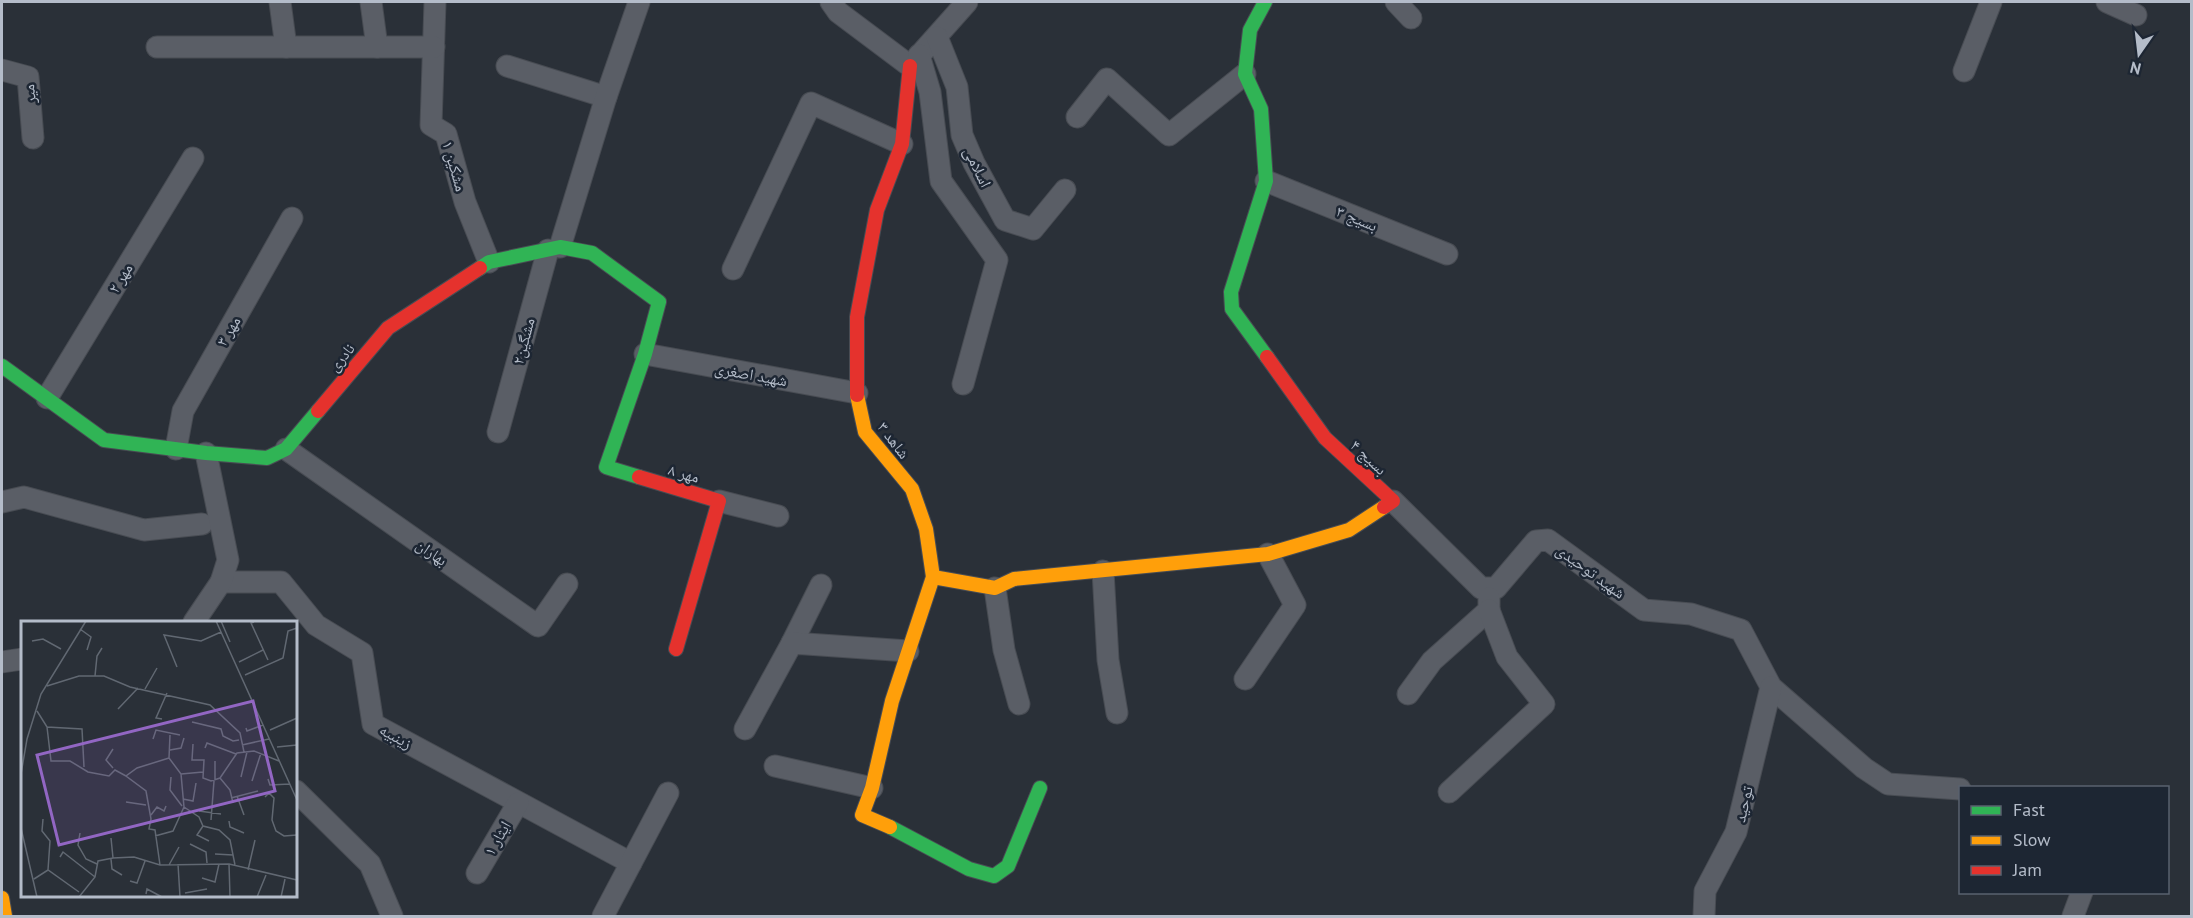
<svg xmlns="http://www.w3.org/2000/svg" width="2193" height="918" font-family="'PT Sans','Noto Naskh Arabic',sans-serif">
<rect width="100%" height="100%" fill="#2a3038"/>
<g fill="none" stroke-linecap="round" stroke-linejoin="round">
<defs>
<g id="street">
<path d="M280,2l6,45"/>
<path d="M371,2l6,45"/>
<path d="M435,2l-4,123 15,9 19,68 24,60"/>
<path d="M831,2l7,10 72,54 57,-64"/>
<path d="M1396,2l15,16"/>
<path d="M2107,2l29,13"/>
<path d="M937,37l20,50 5,48 12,28 31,57 28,9 32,-39"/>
<path d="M157,47h277"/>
<path d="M919,55l11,37 11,89 56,79 -34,124"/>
<path d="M507,66l99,31"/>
<path d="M2,70l26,7 5,61"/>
<path d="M1964,71l27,-69"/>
<path d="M1077,117l30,-38 62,56 76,-61"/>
<path d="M1266,181l181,73"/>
<path d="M560,247l46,-150 33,-95"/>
<path d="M733,269l78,-166 91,41"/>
<path d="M645,354l212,39"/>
<path d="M47,398l146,-240"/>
<path d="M498,432l50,-182"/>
<path d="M176,449l7,-38 109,-193"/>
<path d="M286,449l252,177 29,-42"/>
<path d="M719,501l59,15"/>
<path d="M1393,501l88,87h15l40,-47 12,-1 96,70 47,4 50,16 30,57 93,81 24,16 72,5"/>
<path d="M2,502l22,-5 120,33 58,-6"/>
<path d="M1103,571l5,89 9,53"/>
<path d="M221,582h60l35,43 46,28 11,71 258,139"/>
<path d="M995,588l9,62 15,54"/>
<path d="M194,622l27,-40 7,-22 -22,-107"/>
<path d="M792,643l29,-58"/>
<path d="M2,662l20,-3"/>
<path d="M1245,679l50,-74 -27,-51"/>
<path d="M1408,694l24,-33 57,-51v-12"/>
<path d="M745,729l47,-86 116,8"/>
<path d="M775,766l97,22"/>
<path d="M296,791l74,73 22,52"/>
<path d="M1449,792l95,-88 -37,-47 -18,-47"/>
<path d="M477,873l41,-70"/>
<path d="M603,916l65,-123"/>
<path d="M1704,916l1,-25 31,-59 35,-145"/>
<path d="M2073,916l9,-24"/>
</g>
<g id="fast">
<path d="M1265,2l-15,28 -5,44 16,35 5,72 -35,111 1,17 35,48"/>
<path d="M480,268l9,-6 71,-15 32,6 67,49 -14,52 -39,113 33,10"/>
<path d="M2,366l102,74 102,13 61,5 19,-9 32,-38"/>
<path d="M890,827l79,42 25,7 14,-10 32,-78"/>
</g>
<g id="slow">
<path d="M857,395l8,37 47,57 14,40 7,48 -41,124 -20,87 -10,27 28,12"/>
<path d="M933,577l62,11 19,-9 254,-25 81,-24 35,-23"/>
<path d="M2,898l3,18"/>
</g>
<g id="jam">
<path d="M1267,357l58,81 68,63 -9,6"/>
<path d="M857,395v-78l20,-107 25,-66 8,-78"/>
<path d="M318,411l70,-83 92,-60"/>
<path d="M639,477l80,24 -43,148"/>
</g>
</defs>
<use href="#street" stroke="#484c53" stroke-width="23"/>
<use href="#fast" stroke="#484c53" stroke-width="16"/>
<use href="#slow" stroke="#484c53" stroke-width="16"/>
<use href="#jam" stroke="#484c53" stroke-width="16"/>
<use href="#street" stroke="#5a5e66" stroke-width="21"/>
<use href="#fast" stroke="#30b455" stroke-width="14"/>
<use href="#slow" stroke="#ff9f0a" stroke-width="14"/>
<use href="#jam" stroke="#e5322d" stroke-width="14"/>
</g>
<g text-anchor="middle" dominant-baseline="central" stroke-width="5" stroke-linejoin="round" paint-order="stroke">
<g font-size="16" fill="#b4bcc9" stroke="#1d2633">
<text transform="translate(29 94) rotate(-96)">میر</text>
<text transform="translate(455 166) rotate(74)">مشکین ۱</text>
<text transform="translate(978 167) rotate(64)">اسلامی</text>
<text transform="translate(1357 218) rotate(22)">بسیج ۳</text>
<text transform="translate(120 278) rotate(-59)">مهر ۲</text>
<text transform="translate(228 331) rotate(-60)">مهر ۳</text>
<text transform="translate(523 341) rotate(-75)">مشگین۲</text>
<text transform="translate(341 357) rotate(-50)">نادری</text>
<text transform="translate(751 374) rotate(10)">شهید اصغری</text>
<text transform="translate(894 440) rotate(53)">شاهد ۳</text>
<text transform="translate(1369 457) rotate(43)">بسیج ۴</text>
<text transform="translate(684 473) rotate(16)">مهر ۸</text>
<text transform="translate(432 552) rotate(35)">بهاران</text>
<text transform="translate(1591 571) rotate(36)">شهید توحیدی</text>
<text transform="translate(396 736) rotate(29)">زینبیه</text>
<text transform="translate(1743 804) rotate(-77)">توحید</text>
<text transform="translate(497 838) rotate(-60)">ایثار ۱</text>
</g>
</g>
<g transform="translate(21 621)">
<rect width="276" height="276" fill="#2a3038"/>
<path fill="none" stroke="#616872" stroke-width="1.5" d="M195,0l81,179M200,0l9,21M233,1l-3,1 17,37M59,8l11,8 -4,13M11,20l11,-2 18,10M218,41l24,-12M156,46l-13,-32 37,6 20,-9M224,54l38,-17 5,-27 9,-3M74,55l2,-20 5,-8M26,65l32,-10h25l26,11 80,18 30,28 4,19M124,68l12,-21M97,88l20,-21M16,90l10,16 35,2 2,38M141,98l-6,-1 11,-25M171,101l29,7 2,7 10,5 6,-1M26,106l4,34h19l18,11 21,4 6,-6 11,6M225,107l1,3 16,-6M249,109l27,-12M149,114l-1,23 12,16 3,33M132,118l3,-9 24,5M172,123l-1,16h12l-1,18 8,3 9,-3 17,-25 17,-2 25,10M221,124l27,-6M256,126l20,-2M184,127l2,-5 29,11M92,128l-7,11 7,8M149,129l11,-2 3,-10M0,153l6,-35 14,-45 45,-73M160,153l22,-2M150,156l-1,13 12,16M220,156l6,-25M199,157l10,12 3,13M247,158l2,6 20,-1M194,159v-19M231,160l9,-28M216,175l7,19M244,176l4,-4 5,5 -2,22 4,11 8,5 13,-1M210,177l27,-7M162,178l10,2 3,-18M105,181l20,3M163,186l15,10 4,9 16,4 11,10 5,25M178,190l22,3M130,194l6,-8 7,4 2,-5M22,198l-1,12 8,10 -2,29M190,199l3,-39M208,200l1,6 14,6M182,205l-6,9 12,6M0,207l16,69M59,212l-2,12 8,14 11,5M134,215l18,-5 11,-24M90,217l2,20M169,223l16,8 1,11M194,233l18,1M39,236l3,-5 32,25M90,238l1,10 10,6M157,243l2,33M208,243l1,33M139,244l-5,-35 -6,-1 2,-10 -5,-28 -20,-15 11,-8 32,-10M148,244l10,-18M227,249l7,-30M181,257l13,4 4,-18M13,258l14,-9 31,22M109,260l7,2 8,-22M164,272l22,-4M125,273l1,-5 15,8M58,276l16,-20 3,-16 15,-3 21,-1 26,8 69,-1 68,16M236,276l9,-22M260,276l4,-18"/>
<path fill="#9266c3" fill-opacity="0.15" stroke="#9266c3" stroke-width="3" d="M232,80l22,90 -216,54 -22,-90z"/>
<rect width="276" height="276" fill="none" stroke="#b4bcc9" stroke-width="3"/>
</g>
<rect width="2193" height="918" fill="none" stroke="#b4bcc9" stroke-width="6"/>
<rect x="1959" y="786" width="210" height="108" fill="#1d2633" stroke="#59626f" stroke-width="1.5"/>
<rect x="1971" y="806" width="30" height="9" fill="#30b455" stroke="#59626f" stroke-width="1.5"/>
<text x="2013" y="816" font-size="18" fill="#b4bcc9">Fast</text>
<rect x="1971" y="836" width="30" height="9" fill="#ff9f0a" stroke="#59626f" stroke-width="1.5"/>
<text x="2013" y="846" font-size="18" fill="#b4bcc9">Slow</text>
<rect x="1971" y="866" width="30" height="9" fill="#e5322d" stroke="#59626f" stroke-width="1.5"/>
<text x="2013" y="876" font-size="18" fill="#b4bcc9">Jam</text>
<g transform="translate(2139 54) rotate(194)" stroke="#1d2633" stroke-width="4.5" paint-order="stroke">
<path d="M0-4.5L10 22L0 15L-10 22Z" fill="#b4bcc9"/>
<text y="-9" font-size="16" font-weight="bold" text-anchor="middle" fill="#b4bcc9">N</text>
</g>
</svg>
